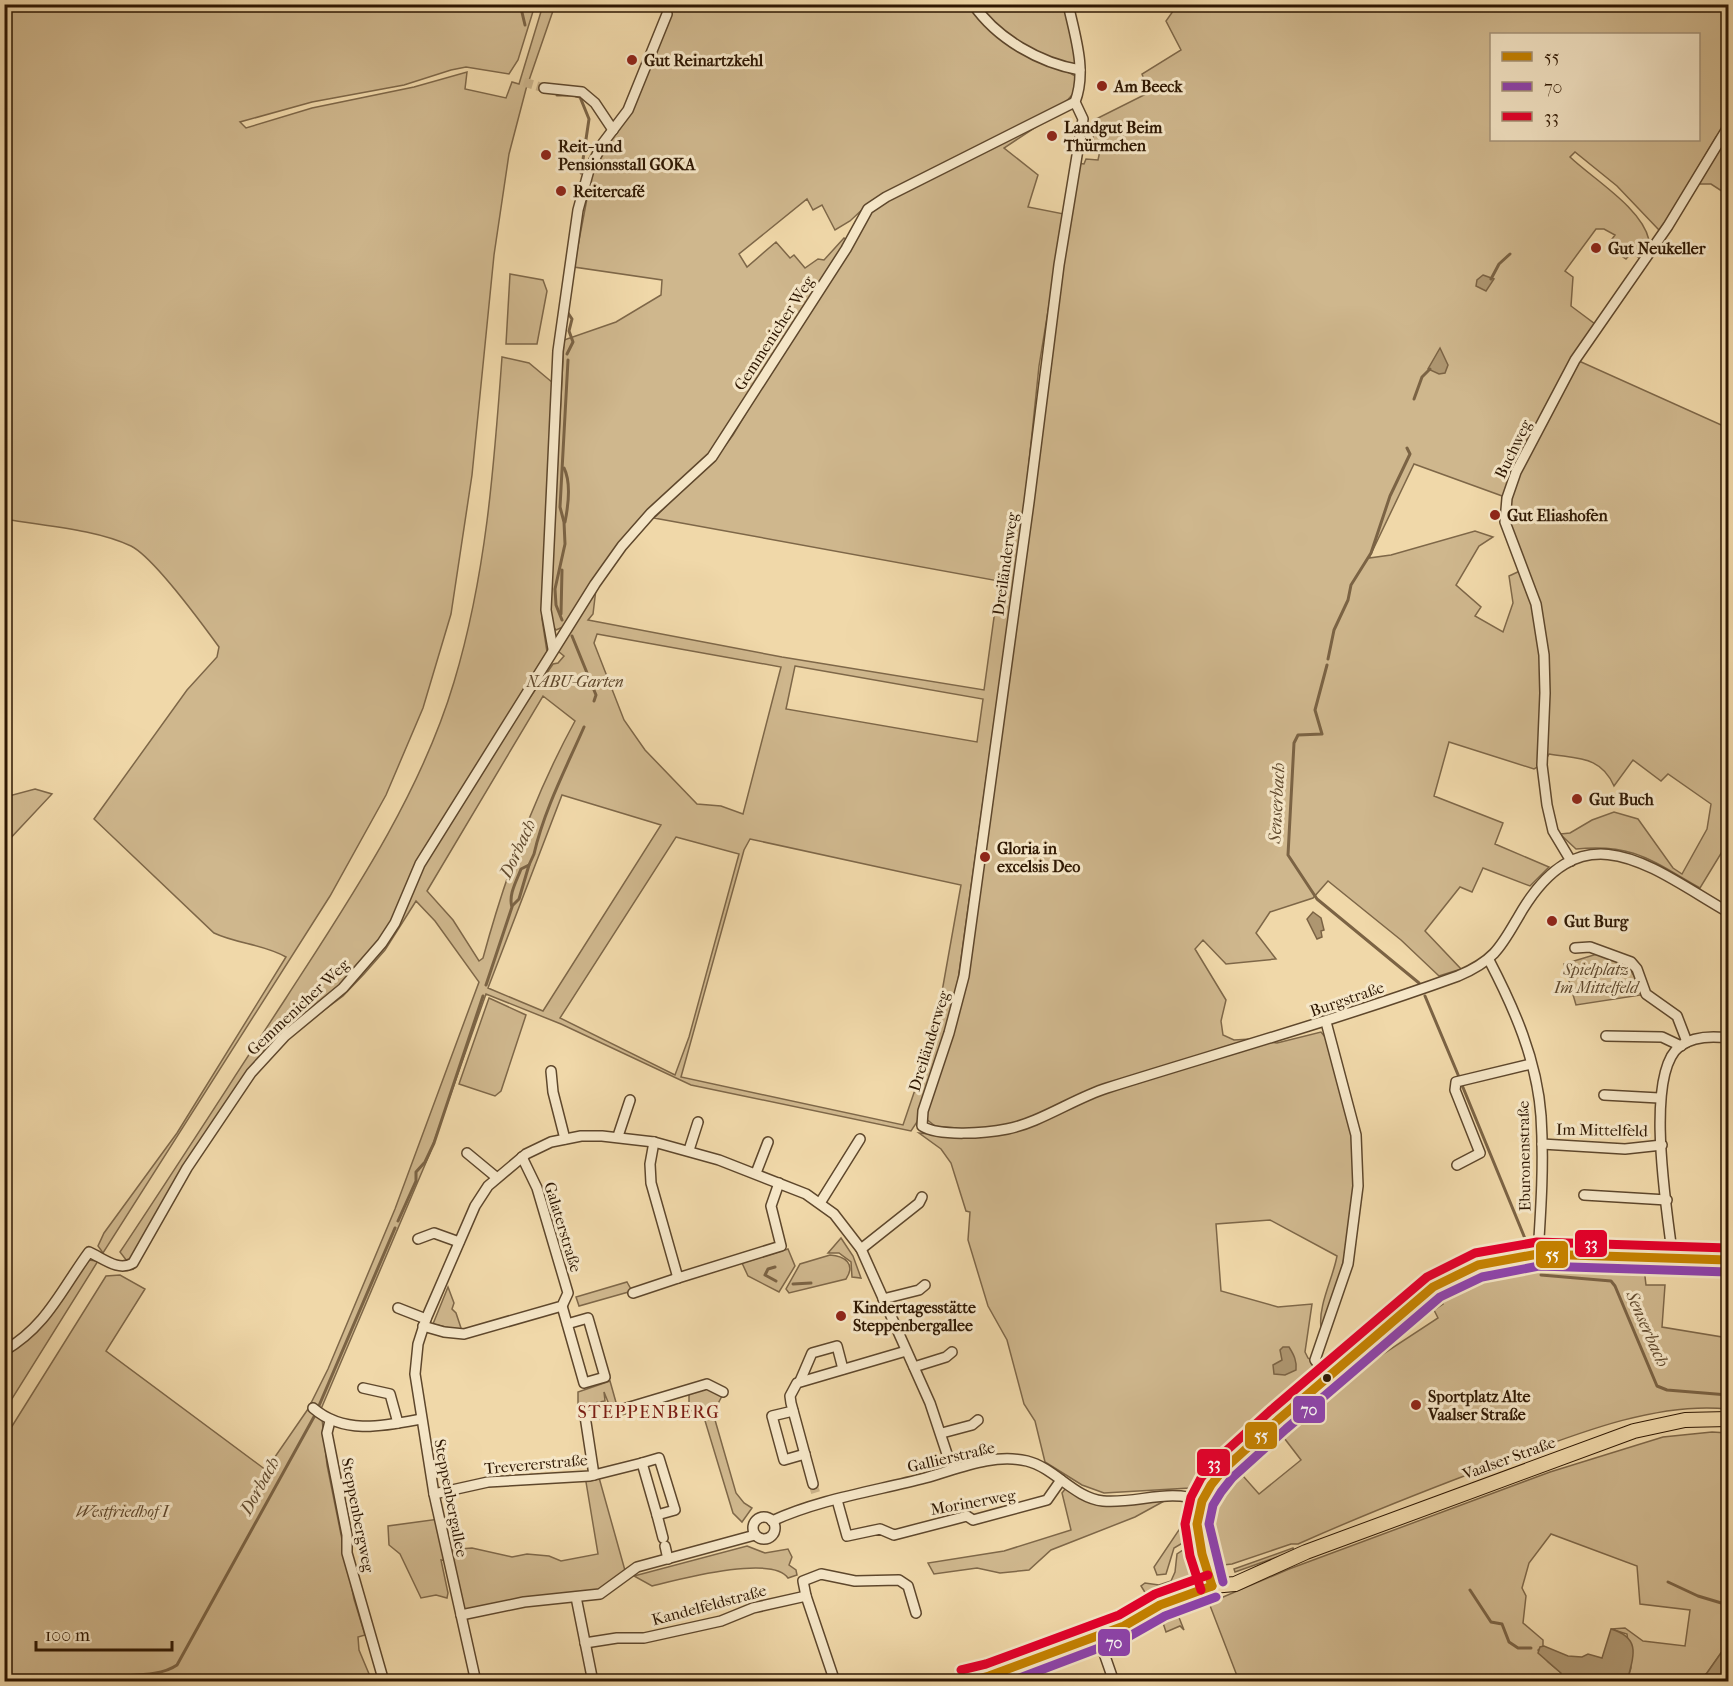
<svg xmlns="http://www.w3.org/2000/svg" width="1733" height="1686" font-family="'IM FELL French Canon',serif">
<rect width="100%" height="100%" fill="#f0d8a9"/>
<filter id="stains"><feTurbulence type="fractalNoise" baseFrequency=".00333" numOctaves="4"/><feColorMatrix values="0 0 0 0 .2 0 0 0 0 .09 0 0 0 0 .02 0 0 0 .5 -.17"/></filter>
<radialGradient id="worn" r=".72"><stop offset=".6" stop-color="#630" stop-opacity="0"/><stop offset="1" stop-color="#630" stop-opacity=".3"/></radialGradient>
<g fill="#cfb78d" stroke="#7e6748" stroke-width="1.5" fill-rule="evenodd">
<path d="M1178,4l550,1v119l-12,13 -53,90 -4,3 -42,-44 -42,-34 -5,5c23,22 72,51 79,83l-10,18 -7,-6 -6,7 -19,-13 8,-11 -11,-6h-8l-31,42 8,6 -2,29 24,18 -90,173 -91,-33 -45,94 22,-3 84,-24 18,6 -14,9 -23,39 25,22 -6,9 28,16 10,-29 -4,-27 13,-6c-4,-16 -11,-33 -13,-50 -6,-39 50,-122 70,-159l149,67v414l-28,46c-48,-27 -67,-45 -124,-39l-16,-15 10,-1 22,-13 22,-8 24,7 35,49 9,6 25,-45 4,-25 -43,-30 -7,7 -28,-21 -19,26c-13,-30 -36,-27 -65,-32l-6,10 -9,5 -85,-27 -15,54 69,27 -8,21 54,23 -19,19 -47,-18 -11,24 -12,-5 -35,44 36,38 -22,7 -38,-36 -73,-59 -15,17 -43,14 -14,21 20,26 -50,5 -23,-24 -8,9 31,51 -5,21 2,14 11,5 17,-1 26,4 44,-11 5,6c8,28 20,58 25,88 10,67 -3,140 -30,201 -3,-21 12,-49 16,-71l-67,-36 -54,4 5,67 57,16 34,-3 -7,48 3,6 6,4 -3,22 -5,-1 -1,4 -115,101 -86,5 -22,-8 -37,-23 -10,-41 -11,-17 -17,-64 -19,-34 -20,-66 2,-28 -4,-1 -15,-48 -10,-14 -22,-16 41,4 -4,-9 -21,-2 -10,-8 27,-85 81,-532 44,-338 7,1 2,-5 12,1 3,-14 -9,-1 4,-26 62,-31 -4,-4 -8,1 -4,-11 39,-24 -15,-29zM1492,34h206v106h-206z"/>
<path d="M4,5h531l-17,55 -9,14 -43,-7 -15,3 -47,15 -92,17 -72,20 6,6 66,-20 102,-21 53,-15 -2,17 41,9 6,-16 7,2 24,-79h12l-29,84 -17,65 -15,101 -22,220 -21,139 -28,94 -37,87 -56,101 -227,357 -5,-7 6,-13 73,-100 109,-176c-22,-13 -49,-13 -72,-24l-120,-114 93,-129 30,-33 2,-10c-16,-22 -66,-90 -88,-101 -36,-17 -87,-20 -126,-27z"/>
<path d="M672,5h298c16,25 48,45 74,59 10,4 22,5 31,12 0,6 2,13 -3,19 -15,20 -49,30 -72,41l3,6 45,-23 -44,29 34,27 -10,32 36,7 -25,152 -14,135 -67,479 -12,51 -29,91 -6,9 -220,-46 -130,-61 -75,-30 -56,159 -109,256 6,56 27,134 11,36 -7,2 1,13 13,31h-367l-1,-242 102,-163 14,-1 25,14 -39,62 160,119 42,-61 20,-40 67,-160 84,-227 -44,-61 -19,-20 -31,49 -21,24 -21,22 -54,40 -40,44 -55,84 -61,105 -13,-17c56,-84 111,-170 166,-254 64,-99 134,-202 168,-316 32,-106 40,-215 48,-325l27,6 24,20 -11,236 5,33 -44,71 6,5 44,-64 5,-1 6,-7 -6,-5 38,-62 -3,25 -5,6 194,37 202,33 15,-109 -345,-63 61,-59 18,-24 59,-99 56,-84 19,-33 -1,-13 -16,15 -15,9 -13,-25 -9,5 -6,-11 -68,55 8,13 29,-25 14,16 4,-3 11,13 13,-9 6,1 20,-22 3,2 -137,214 -74,70 -36,46 -37,57 -7,3 -7,-8 15,-282 52,-18 45,-27 1,-15 -88,-13 19,-100 35,-54zM597,634l184,33 -38,147 -22,-8 -24,-2 -52,-54 -21,-30 -30,-77zM795,666l188,33 -6,43 -191,-33zM543,696l32,25c-40,73 -70,156 -92,237l-4,3 -26,-41 -26,-29zM562,795l99,30 -118,186 -55,-23zM676,837l63,17 -50,183 -14,38 -115,-57zM750,839l211,46 -26,146 -32,94 -222,-48 63,-227z"/>
<path d="M976,5h88l13,59c-25,9 -85,-42 -101,-59z"/>
<path d="M1728,137v58l-17,-11h-14z"/>
<path d="M510,274l33,6 4,11 -10,53h-31z"/>
<path d="M35,789l17,5 -47,50v-47z"/>
<path d="M1597,954c30,9 35,9 44,41l-65,10 -12,-41z"/>
<path d="M489,998l37,17 -25,76 -6,5 -36,-12z"/>
<path d="M841,1238l12,18 8,22 -9,-1 -1,-15 -12,-9h-11z"/>
<path d="M788,1249l7,17 -16,26 -31,-16 -6,-13z"/>
<path d="M830,1255c15,1 26,9 16,24l-57,14 -3,-4 14,-25z"/>
<path d="M88,1260l10,1 -93,149v-56c42,-24 56,-55 83,-94z"/>
<path d="M1540,1264l104,4 2,17h19l-3,42 66,11v71c-75,-8 -162,29 -232,55 -67,25 -133,51 -198,80h-7l-59,20 -9,1 -9,-3c-17,-44 -7,-62 22,-94l23,26 42,-34 -23,-30 41,-34 119,-78 -4,-8 9,-6 -8,-9c32,-20 68,-29 105,-31z"/>
<path d="M627,1282l5,9 -53,15 -3,-9z"/>
<path d="M448,1287l6,16 -2,6 4,4 5,15 -3,2 -25,-6z"/>
<path d="M610,1381l7,25 -7,1 -6,-15 1,9 -27,5v-14z"/>
<path d="M707,1384l15,12 -9,17 23,80 8,10 8,5 -10,14 -9,-9 -30,-99 -14,-4v-21z"/>
<path d="M1712,1432l16,1v210l-21,30 -9,8h-71l4,-13 -4,-34 -16,-5 14,-1 18,13 42,5 5,-36 -50,-6 -3,-38 -86,-32 -22,29 -7,25 4,8 -3,27 20,17v6l-5,4 10,12 13,11v8h-322l-30,-78 80,-34 261,-97 113,-35z"/>
<path d="M598,1474l28,100 -16,14 -149,27 -14,-54 -6,-1 7,33 -1,5 -11,-3 -15,3 -21,-44 -11,-9 -1,-19 51,-7 7,31 26,-2 40,9 15,-3 22,2 12,5 37,-7 -13,-78z"/>
<path d="M1066,1488l27,15 11,3 62,-6 -31,17 -84,33 -22,20 -29,3 -23,-5 -43,6 -6,-11 76,-12 67,-21 -9,-37z"/>
<path d="M1190,1506l3,5 -2,27 -17,10 -8,26 -9,1 -3,-8 27,-40z"/>
<path d="M747,1546l18,7 23,-4 4,8 -3,8 7,5 1,5 -9,3c-16,-24 -111,2 -136,8l-18,-10z"/>
<path d="M1186,1548l7,2 6,24 -53,20 -5,-8 4,-3 14,2 12,-4 4,-9 2,-18z"/>
<path d="M1293,1548l1,3 -59,21 -1,-3z"/>
<path d="M1199,1579l-3,5 -150,55 -1,-2z"/>
<path d="M1178,1615l6,15 -4,-4 -14,6 -4,-12z"/>
<path d="M1147,1626l1,3 -28,9 -8,8 -2,-7z"/>
</g>
<g fill="#ae9670" stroke="#7b6344" stroke-width="1.5">
<path d="M1483,275l11,4 -8,12 -10,-5 1,-6z"/>
<path d="M1440,348l8,17 -3,8 -6,1 -11,-5z"/>
<path d="M1313,912l8,6 3,12 -3,1 1,6 -5,2 -10,-20z"/>
<path d="M1283,1347h6c5,8 8,14 7,23l-11,5 -11,-1 -1,-9 9,-5 -2,-10z"/>
<path d="M1611,1629c30,9 23,26 16,52h-66v-8l-23,-20 2,-6 4,-1 24,10 14,1 6,-3 14,4z"/>
<path d="M1728,1643v38h-30l9,-8z"/>
</g>
<g fill="none" stroke-linecap="round" stroke-linejoin="round">
<g stroke="#7b6344" stroke-width="3">
<path d="M520,4l5,21"/>
<path d="M557,95h13"/>
<path d="M576,96l4,1 9,22 -8,54"/>
<path d="M1491,279l8,-15 11,-10"/>
<path d="M567,354l6,-12 -4,-11 3,-12 -4,-6"/>
<path d="M1414,399l8,-22 8,-8"/>
<path d="M564,468c7,14 4,39 1,54"/>
<path d="M561,614l1,-44"/>
<path d="M562,620l-6,-15 -1,-16 10,-45 -1,-22 -4,-15 8,-147"/>
<path d="M572,636l24,59 -2,6"/>
<path d="M1328,659l6,-29 14,-30 3,-15 20,-32 19,-57 20,-42 -3,-6"/>
<path d="M1327,665l-12,45 7,24 -24,1 -4,8 -6,112 29,44 102,84"/>
<path d="M512,906l7,-7 10,-34"/>
<path d="M486,985l26,-78c-4,-12 5,-27 9,-38l8,-4 5,-11c10,-44 33,-88 50,-127"/>
<path d="M1425,996l34,81"/>
<path d="M1462,1085l64,156"/>
<path d="M398,1221l18,-40v-9l9,-10 9,-19 49,-147"/>
<path d="M775,1267l-7,2 -3,6 11,6"/>
<path d="M1541,1275l70,6 4,5 42,100 10,4 61,5"/>
<path d="M793,1284l18,-1"/>
<path d="M1668,1582l30,14 30,9"/>
<path d="M1470,1590l21,32 11,2 7,18 9,6h13"/>
<path d="M85,1682c28,-11 69,-1 92,-17l138,-250 80,-187"/>
</g>
<g stroke="#c9b188" stroke-width="9" stroke-dasharray="9 4.5" stroke-linecap="butt">
<path d="M524,82l20,6"/>
<path d="M813,1484l3,10"/>
</g>
<defs>
<g id="street">
<path d="M973,4c24,35 67,59 107,66"/>
<path d="M1068,4c7,32 19,67 7,98l8,17 -24,146 -30,237 -65,474 -15,57 -26,78 -1,15c17,11 65,7 85,3 32,-6 68,-31 100,-41 118,-37 235,-70 351,-112 40,-17 44,-32 65,-67 62,-101 130,-40 205,3"/>
<path d="M544,88l38,4 13,11 18,27"/>
<path d="M553,649l-7,-39 12,-259 20,-141 11,-40 14,-27 25,-33 39,-96"/>
<path d="M1571,861l-18,-30 -6,-26 -5,-40 3,-72 -1,-38 -8,-51 -31,-82 2,-24 9,-26 59,-112 93,-134 60,-99"/>
<path d="M1575,948l15,-1 41,15 6,7 9,25 31,22 10,26"/>
<path d="M1489,960c25,48 48,100 52,156 3,46 0,92 -3,138"/>
<path d="M1326,1022l30,113 2,51 -10,78 -33,96 13,17"/>
<path d="M1606,1036l56,1 19,9"/>
<path d="M551,1071l2,21 12,47"/>
<path d="M1604,1095l55,3"/>
<path d="M618,1136l12,-36"/>
<path d="M654,1142l-4,22 1,19 27,95 103,-32 -10,-40 8,-23"/>
<path d="M1542,1144l83,5 37,-4"/>
<path d="M689,1150l9,-28"/>
<path d="M467,1153l29,24"/>
<path d="M1457,1165l23,-12 -25,-63 1,-8 75,-18"/>
<path d="M756,1173l12,-31"/>
<path d="M1584,1195l83,5"/>
<path d="M820,1203l40,-64"/>
<path d="M418,1239l16,-6 25,9"/>
<path d="M861,1249l58,-46 3,-6"/>
<path d="M1673,1260c-5,-44 -30,-186 7,-214 14,-10 32,-10 48,-8"/>
<path d="M633,1293l45,-15"/>
<path d="M883,1299l36,-9 6,-5"/>
<path d="M562,1306l22,77 21,-6 -17,-59 -21,6"/>
<path d="M398,1308l28,11"/>
<path d="M423,1326l21,6 20,2 98,-28 6,-13 -31,-105 -15,-31"/>
<path d="M4,1351c43,-25 57,-61 85,-99 14,6 29,20 44,11l54,-95 64,-95 34,-37 58,-48 39,-45 13,-20 25,-59 175,-280 27,-38 29,-33 61,-56 134,-208 22,-40 18,-12 189,-95"/>
<path d="M914,1367l32,-10 6,-5"/>
<path d="M800,1381l12,-28 25,-7 6,23"/>
<path d="M363,1388l27,6 8,29"/>
<path d="M313,1408c31,27 71,18 108,11"/>
<path d="M793,1411l-21,5 12,44 21,-6"/>
<path d="M330,1421l-3,12 20,102v18l37,129"/>
<path d="M942,1433l30,-8 6,-5"/>
<path d="M659,1458l16,52 -18,5 -15,-52z"/>
<path d="M594,1475l-9,-59 35,-6 87,-26 16,8"/>
<path d="M813,1484l-22,-81 -1,-7 7,-13 109,-32"/>
<path d="M434,1494l54,-12 102,-6 52,-13"/>
<path d="M837,1500l10,36 33,-7 14,6 73,-19 6,4 74,-20 14,-20"/>
<path d="M657,1515l6,23"/>
<circle cx="764" cy="1528" r="11"/>
<path d="M772,1521c48,-22 103,-30 153,-43 33,-9 67,-25 102,-17 28,7 47,37 76,40 34,3 66,-13 99,0"/>
<path d="M665,1546l3,13"/>
<path d="M1212,1586l-10,-32 -5,-30 5,-23 9,-16 12,-15 55,-50 155,-133 45,-22 60,-11 108,5 82,1"/>
<path d="M806,1596l-3,-15 18,-7 34,7 44,-1 9,6 8,27"/>
<path d="M576,1597l17,85"/>
<path d="M461,1615l63,-13 76,-8 37,-27 118,-32"/>
<path d="M1098,1636l16,46"/>
<path d="M585,1643l32,-5h27l77,-17 32,-13 53,-12 29,86"/>
<path d="M476,1682l-42,-188 -19,-120 3,-30 8,-25 49,-113 13,-20 38,-32 25,-12 30,-6h21l52,6 65,18 87,34 28,20 27,35 69,154 22,66"/>
</g>
<g id="primary">
<path d="M1212,1586l23,-2 71,-32 328,-121 51,-11 43,-1"/>
<path d="M985,1677l156,-59"/>
<path d="M969,1680l30,-18 220,-80"/>
</g>
</defs>
<use href="#street" stroke="#5e472c" stroke-width="12"/>
<use href="#primary" stroke="#2e1702" stroke-width="16"/>
<use href="#street" stroke="#f5e6c7" stroke-width="9"/>
<use href="#primary" stroke="#f0d8a9" stroke-width="14"/>
<defs>
<g id="bus-1">
<path d="M1212,1586l-10,-32 -5,-30 5,-23 9,-16 12,-15 55,-50 155,-133 45,-22 60,-11 190,6"/>
<path d="M966,1682l23,-6 135,-50 36,-21 52,-19"/>
</g>
<g id="bus-2">
<path d="M1223,1582l-14,-58 4,-19 8,-13 11,-14 54,-49 154,-132 42,-20 57,-11 189,6"/>
<path d="M1009,1682l119,-45 37,-21 51,-19"/>
</g>
<g id="bus-3">
<path d="M1201,1590l-11,-34 -5,-32 6,-27 10,-19 14,-17 55,-50 157,-134 48,-24 62,-11 191,6"/>
<path d="M961,1670l25,-6 133,-49 36,-21 53,-19"/>
</g>
</defs>
<use href="#bus-1" stroke="#f5e6c7" stroke-width="14"/>
<use href="#bus-2" stroke="#f5e6c7" stroke-width="14"/>
<use href="#bus-3" stroke="#f5e6c7" stroke-width="14"/>
<use href="#bus-1" stroke="#c58200" stroke-width="9"/>
<use href="#bus-2" stroke="#8e44ad" stroke-width="9"/>
<use href="#bus-3" stroke="#e4002b" stroke-width="9"/>
</g>
<g fill="#8f2418" stroke="#f5e6c7" stroke-width="2">
<circle cx="632" cy="60" r="6"/>
<circle cx="1102" cy="86" r="6"/>
<circle cx="1052" cy="136" r="6"/>
<circle cx="546" cy="155" r="6"/>
<circle cx="561" cy="191" r="6"/>
<circle cx="1596" cy="248" r="6"/>
<circle cx="1495" cy="515" r="6"/>
<circle cx="1577" cy="799" r="6"/>
<circle cx="985" cy="857" r="6"/>
<circle cx="1552" cy="921" r="6"/>
<circle cx="841" cy="1316" r="6"/>
<circle cx="1416" cy="1405" r="6"/>
</g>
<circle fill="#2e1702" stroke="#f5e6c7" stroke-width="2" cx="1327" cy="1378" r="5"/>
<g text-anchor="middle" dominant-baseline="central" stroke-width="6" stroke-linejoin="round" paint-order="stroke">
<g font-size="16" font-weight="bold" fill="#2e1702" stroke="#f5e6c7" text-anchor="start">
<text x="644" y="60">Gut Reinartzkehl</text>
<text x="1114" y="86">Am Beeck</text>
<text x="1064" y="127">Landgut Beim<tspan x="1064" dy="18">Thürmchen</tspan></text>
<text x="558" y="146">Reit- und<tspan x="558" dy="18">Pensionsstall GOKA</tspan></text>
<text x="573" y="191">Reitercafé</text>
<text x="1608" y="248">Gut Neukeller</text>
<text x="1507" y="515">Gut Eliashofen</text>
<text x="1589" y="799">Gut Buch</text>
<text x="997" y="848">Gloria in<tspan x="997" dy="18">excelsis Deo</tspan></text>
<text x="1564" y="921">Gut Burg</text>
<text x="853" y="1307">Kindertagesstätte<tspan x="853" dy="18">Steppenbergallee</tspan></text>
<text x="1428" y="1396">Sportplatz Alte<tspan x="1428" dy="18">Vaalser Straße</tspan></text>
</g>
<g font-size="16" fill="#2e1702" stroke="#f5e6c7">
<text transform="translate(774 333) rotate(-57)">Gemmenicher Weg</text>
<text transform="translate(1513 449) rotate(-64)">Buchweg</text>
<text transform="translate(1005 564) rotate(-82)">Dreiländerweg</text>
<text transform="translate(1347 999) rotate(-19)">Burgstraße</text>
<text transform="translate(298 1007) rotate(-43)">Gemmenicher Weg</text>
<text transform="translate(929 1041) rotate(-73)">Dreiländerweg</text>
<text transform="translate(1602 1130) rotate(1)">Im Mittelfeld</text>
<text transform="translate(1524 1156) rotate(-91)">Eburonenstraße</text>
<text transform="translate(563 1227) rotate(73)">Galaterstraße</text>
<text transform="translate(951 1457) rotate(-13)">Gallierstraße</text>
<text transform="translate(1509 1458) rotate(-20)">Vaalser Straße</text>
<text transform="translate(536 1464) rotate(-5)">Trevererstraße</text>
<text transform="translate(451 1498) rotate(79)">Steppenbergallee</text>
<text transform="translate(973 1502) rotate(-10)">Morinerweg</text>
<text transform="translate(358 1515) rotate(79)">Steppenbergweg</text>
<text transform="translate(709 1605) rotate(-15)">Kandelfeldstraße</text>
</g>
<g font-size="16" font-style="italic" fill="#5e472c" stroke="#f5e6c7">
<text x="575" y="681">NABU-Garten</text>
<text x="1596" y="969">Spielplatz<tspan x="1596" dy="18">Im Mittelfeld</tspan></text>
<text x="122" y="1511">Westfriedhof I</text>
</g>
<g font-size="18" font-style="italic" fill="#614a2e" stroke="#f5e6c7">
<text transform="translate(1277 803) rotate(-87)">Senserbach</text>
<text transform="translate(518 849) rotate(-65)">Dorbach</text>
<text transform="translate(1647 1329) rotate(66)">Senserbach</text>
<text transform="translate(260 1486) rotate(-61)">Dorbach</text>
</g>
<g font-size="18" letter-spacing="1.5" fill="#7a1f14" stroke="#f5e6c7">
<text x="649" y="1412">STEPPENBERG</text>
</g>
</g>
<g stroke="#f5e6c7" stroke-width="2">
<rect x="1574" y="1229" width="34" height="29" rx="6" fill="#e4002b"/>
<rect x="1535" y="1240" width="34" height="29" rx="6" fill="#c58200"/>
<rect x="1292" y="1395" width="34" height="29" rx="6" fill="#8e44ad"/>
<rect x="1244" y="1421" width="34" height="29" rx="6" fill="#c58200"/>
<rect x="1196" y="1448" width="35" height="29" rx="6" fill="#e4002b"/>
<rect x="1097" y="1628" width="34" height="29" rx="6" fill="#8e44ad"/>
</g>
<g font-size="16" text-anchor="middle" font-weight="bold" fill="#fff">
<text x="1591" y="1249">33</text>
<text x="1552" y="1260">55</text>
<text x="1309" y="1415">70</text>
<text x="1261" y="1441">55</text>
<text x="1214" y="1469">33</text>
<text x="1114" y="1648">70</text>
</g>
<rect width="1733" height="1686" fill="none" stroke="#f0d8a9" stroke-width="24"/>
<rect x="6" y="6" width="1721" height="1674" fill="none" stroke="#2e1702" stroke-width="3"/>
<rect x="12" y="12" width="1709" height="1662" fill="none" stroke="#2e1702" stroke-width="1.5"/>
<rect x="1490" y="33" width="210" height="108" fill="#f5e6c7" stroke="#a59378" stroke-width="1.5"/>
<rect x="1502" y="52" width="30" height="9" fill="#c58200" stroke="#a59378" stroke-width="1.5"/>
<text x="1544" y="63" font-size="18" fill="#2e1702">55</text>
<rect x="1502" y="82" width="30" height="9" fill="#8e44ad" stroke="#a59378" stroke-width="1.5"/>
<text x="1544" y="93" font-size="18" fill="#2e1702">70</text>
<rect x="1502" y="112" width="30" height="9" fill="#e4002b" stroke="#a59378" stroke-width="1.5"/>
<text x="1544" y="123" font-size="18" fill="#2e1702">33</text>
<path d="M36 1641v9h136v-9" fill="none" stroke="#2e1702" stroke-width="3"/>
<text x="45" y="1641" font-size="18" fill="#2e1702" stroke="#f5e6c7" stroke-width="4.5" paint-order="stroke">100 m</text>
<rect width="100%" height="100%" filter="url(#stains)"/>
<rect width="100%" height="100%" fill="url(#worn)"/>
</svg>
